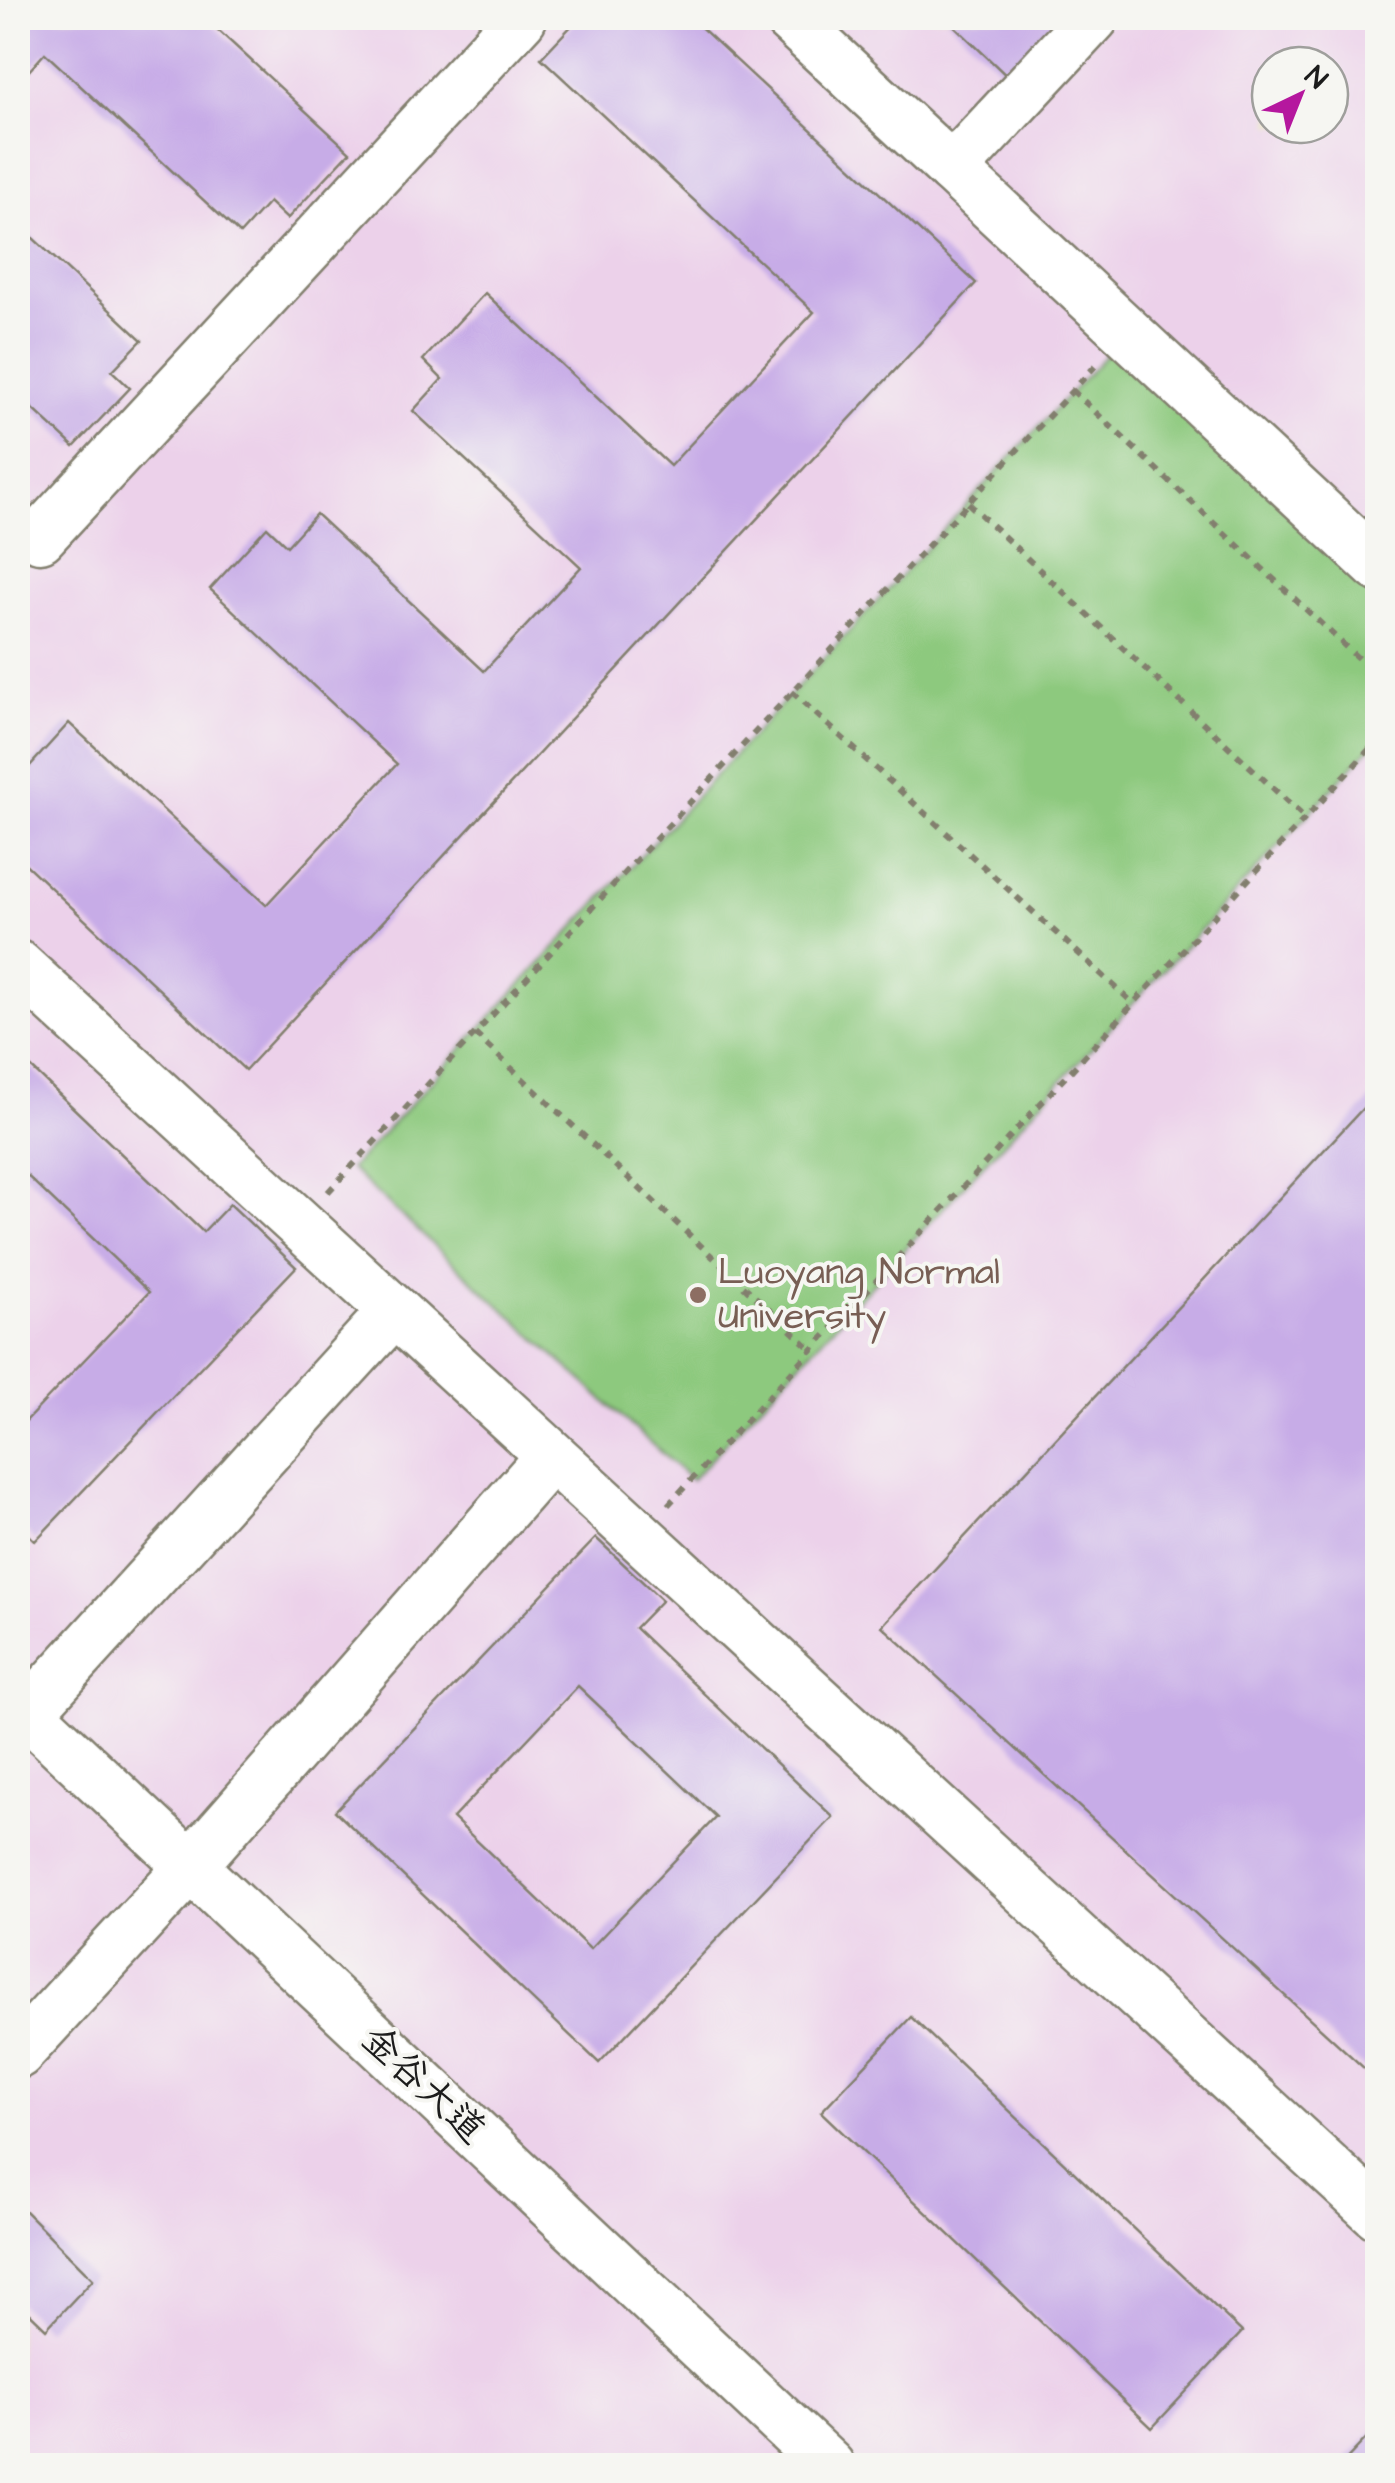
<svg xmlns="http://www.w3.org/2000/svg" width="1395" height="2483" font-family="'Architects Daughter','LXGW WenKai TC',sans-serif">
<rect width="100%" height="100%" fill="#f6f6f2"/>
<filter id="ink" filterUnits="userSpaceOnUse"><feTurbulence type="fractalNoise" baseFrequency=".01" numOctaves="2"/><feDisplacementMap in="SourceGraphic" scale="20" xChannelSelector="R" yChannelSelector="G"/><feConvolveMatrix kernelMatrix="1 2 1 2 8 2 1 2 1" color-interpolation-filters="sRGB"/></filter>
<filter id="wash" filterUnits="userSpaceOnUse"><feTurbulence type="fractalNoise" baseFrequency=".0048" numOctaves="4" result="noise"/><feDisplacementMap in="SourceGraphic" scale="40" xChannelSelector="R" yChannelSelector="G"/><feGaussianBlur stdDeviation="2.25" result="paint"/><feColorMatrix in="noise" values="0 0 0 0 0 0 0 0 0 0 0 0 0 0 0 0 0 1.4 0 .05"/><feComposite in="paint" operator="in"/></filter>
<g filter="url(#wash)">
<rect width="100%" height="100%" fill="#e9e2c0"/>
<path fill="#ecd1ea" fill-rule="evenodd" d="M18,18h1359v2447h-1359zM1270,65h60v60h-60z"/>
<path fill="#8dc97e" stroke="#54724d" stroke-width="2.5" d="M1127,332l250,234v174l-686,740 -341,-311z"/>
<g id="blocks">
<g fill="#c7ace7" fill-rule="evenodd">
<path d="M18,18h187l145,134 -63,67 -18,-17 -29,32 -195,-181 -27,30z"/>
<path d="M579,18h112l285,265 -731,787 -227,-213v-78l51,-56 197,182 131,-141 -187,-175 57,-62 20,19 29,-32 168,157 97,-104 -168,-156 29,-32 -19,-19 62,-67 185,173 144,-154 -273,-254z"/>
<path d="M946,18h127l-60,64z"/>
<path d="M18,224l124,116 -30,31 18,17 -56,59 -56,-52z"/>
<path d="M18,1055l185,177 27,-28 66,63 -261,274 -17,-17v-105l5,5 126,-132 -131,-125z"/>
<path d="M1378,1092v989l-496,-455z"/>
<path d="M596,1538l66,62 -27,28 198,189 -234,246 -264,-252zM578,1686l138,131 -126,132 -137,-131z"/>
<path d="M911,2017l331,315 -90,96 -331,-316z"/>
<path d="M18,2204l75,75 -47,50 -28,-27z"/>
<path d="M1378,2426v40h-38z"/>
</g>
</g>
</g>
<g filter="url(#ink)">
<use href="#blocks" fill-opacity="0" stroke="#827f6e" stroke-width="2.5"/>
<g fill="none" stroke-linecap="round" stroke-linejoin="round">
<defs>
<g id="minor">
<path d="M789,18l163,151"/>
<path d="M1093,18l-141,151 426,397"/>
<path d="M40,537l481,-519"/>
<path d="M18,966l1360,1248"/>
<path d="M18,1704l811,762"/>
<path d="M18,1723l376,-412"/>
<path d="M18,2053l172,-186 361,-411"/>
</g>
</defs>
<use href="#minor" stroke="#827f6e" stroke-width="55"/>
<g stroke="#827f6e" stroke-width="6" stroke-dasharray="8 8" stroke-linecap="butt">
<path d="M1072,390l306,287"/>
<path d="M968,503l337,315"/>
<path d="M792,692l341,311"/>
<path d="M475,1034l337,316"/>
<path d="M328,1192l771,-830"/>
<path d="M668,1505l710,-765"/>
</g>
<use href="#minor" stroke="#fff" stroke-width="50"/>
</g>
</g>
<circle fill="#8d6e63" stroke="#f6f6f2" stroke-width="4" cx="698" cy="1295" r="10"/>
<g text-anchor="middle" dominant-baseline="central" stroke-width="8" stroke-linejoin="round" paint-order="stroke">
<g font-size="38" fill="#785e54" stroke="#f6f6f2" text-anchor="start">
<text x="718" y="1273">Luoyang Normal<tspan x="718" dy="44">University</tspan></text>
</g>
<g font-size="38" fill="#1c1c1c" stroke="#f6f6f2">
<text transform="translate(423 2085) rotate(43)">金谷大道</text>
</g>
</g>
<rect width="1395" height="2483" fill="none" stroke="#f6f6f2" stroke-width="60"/>
<g transform="translate(1300 95) rotate(43)"><circle r="48" fill="#f6f6f2" stroke="#9f9f9c" stroke-width="2.5"/>
<path d="M0-8L18 38L0 25L-18 38Z" fill="#b5179e"/>
<text y="-15" font-size="28" font-weight="bold" text-anchor="middle" fill="#1c1c1c">N</text>
</g>
</svg>
